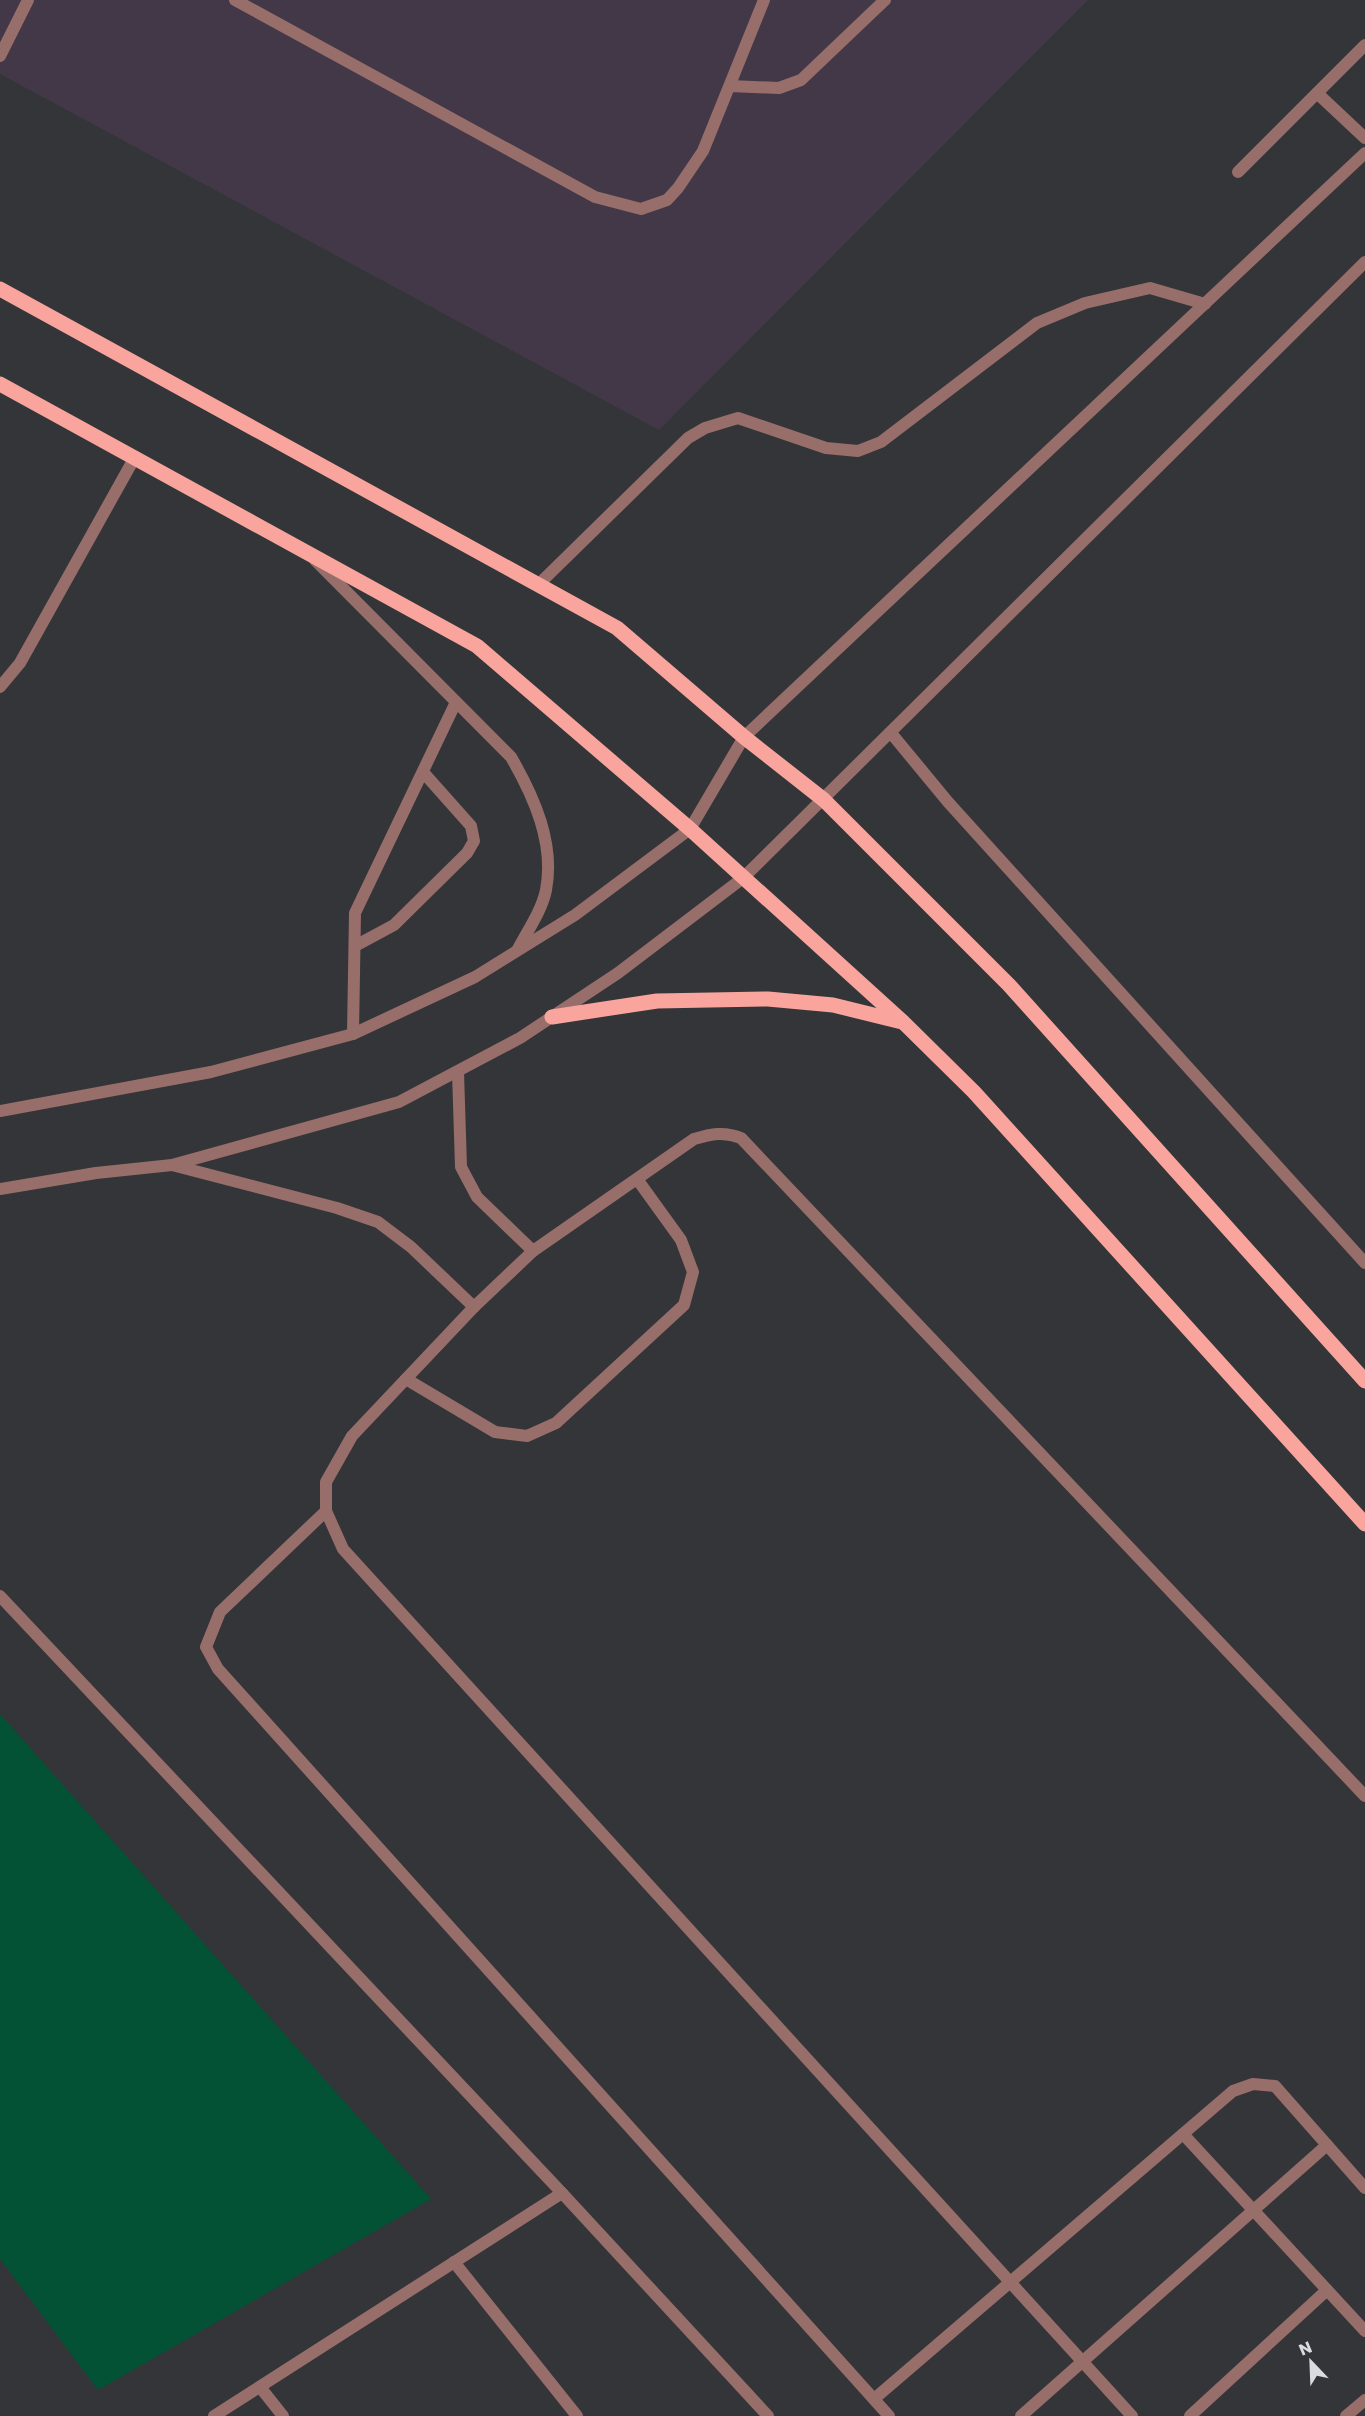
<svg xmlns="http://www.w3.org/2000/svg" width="1365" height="2416" font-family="Poppins,sans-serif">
<rect width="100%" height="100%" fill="#333538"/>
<path fill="#433847" d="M0,0h1088l-429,430 -659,-356z"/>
<path fill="#045235" d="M0,1714l431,485 -333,191 -98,-131z"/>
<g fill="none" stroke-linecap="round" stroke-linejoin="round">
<g stroke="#986e6a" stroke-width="12">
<path d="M730,86l49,2 22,-8 84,-80"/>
<path d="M1317,93l48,45"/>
<path d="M1238,172l127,-127"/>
<path d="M538,585l150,-147 17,-10 33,-10 88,30 32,3 23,-9 156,-119 48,-20 65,-15 55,16"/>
<path d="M355,946l39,-21 73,-72 7,-12 -3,-15 -48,-54"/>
<path d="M353,1034l2,-121 101,-211"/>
<path d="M458,1072l3,95 16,30 56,54"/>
<path d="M172,1165l165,43 41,14 33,25 63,60"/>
<path d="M406,1379l89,53 32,4 29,-13 128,-118 9,-33 -12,-32 -44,-61"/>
<path d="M326,1511l-106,101 -14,35 12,22 671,747"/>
<path d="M1183,2134l182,197"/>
<path d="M454,2262l123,154"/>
<path d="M260,2387l23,29"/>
<path d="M874,2399l359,-308 20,-7 22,2 90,102"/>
<path d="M1021,2416l306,-271"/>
<path d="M1132,2416l-789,-867 -17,-38v-29l26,-46 122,-129 59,-56 161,-112c17,-5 30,-8 47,-1l624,658"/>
<path d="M1190,2416l137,-126"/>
<path d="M1346,2416l19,-16"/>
</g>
<g stroke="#986e6a" stroke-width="12">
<path d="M235,0l360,197 46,12 26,-9 11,-12 25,-37 61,-151"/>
<path d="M0,56l28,-56"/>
<path d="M0,687l20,-24 115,-206"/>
<path d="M891,733l57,69 417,461"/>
<path d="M0,1596l562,597 206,223"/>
<path d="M214,2416l348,-223"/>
</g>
<g stroke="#986e6a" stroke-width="12">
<path d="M315,560l196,197c23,40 44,86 35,133 -4,20 -18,40 -28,59"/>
<path d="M0,1111l211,-39 142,-38 122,-57 100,-62 115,-86 54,-92 621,-584"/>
<path d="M0,1189l96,-16 76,-8 227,-63 121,-64 98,-65 125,-95 622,-616"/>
</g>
<g stroke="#f9a59e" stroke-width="15">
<path d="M0,289l617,339 127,109 80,63 185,185 356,396"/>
<path d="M0,384l477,262 213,183 213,193 71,70 391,432"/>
<path d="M552,1017l105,-16 111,-2 65,6 69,17"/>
</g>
</g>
<g transform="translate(1311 2362) rotate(337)" stroke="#333538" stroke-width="4.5" paint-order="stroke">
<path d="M0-4.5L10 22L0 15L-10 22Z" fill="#dadcde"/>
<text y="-9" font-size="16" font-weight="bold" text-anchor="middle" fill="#dadcde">N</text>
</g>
</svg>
